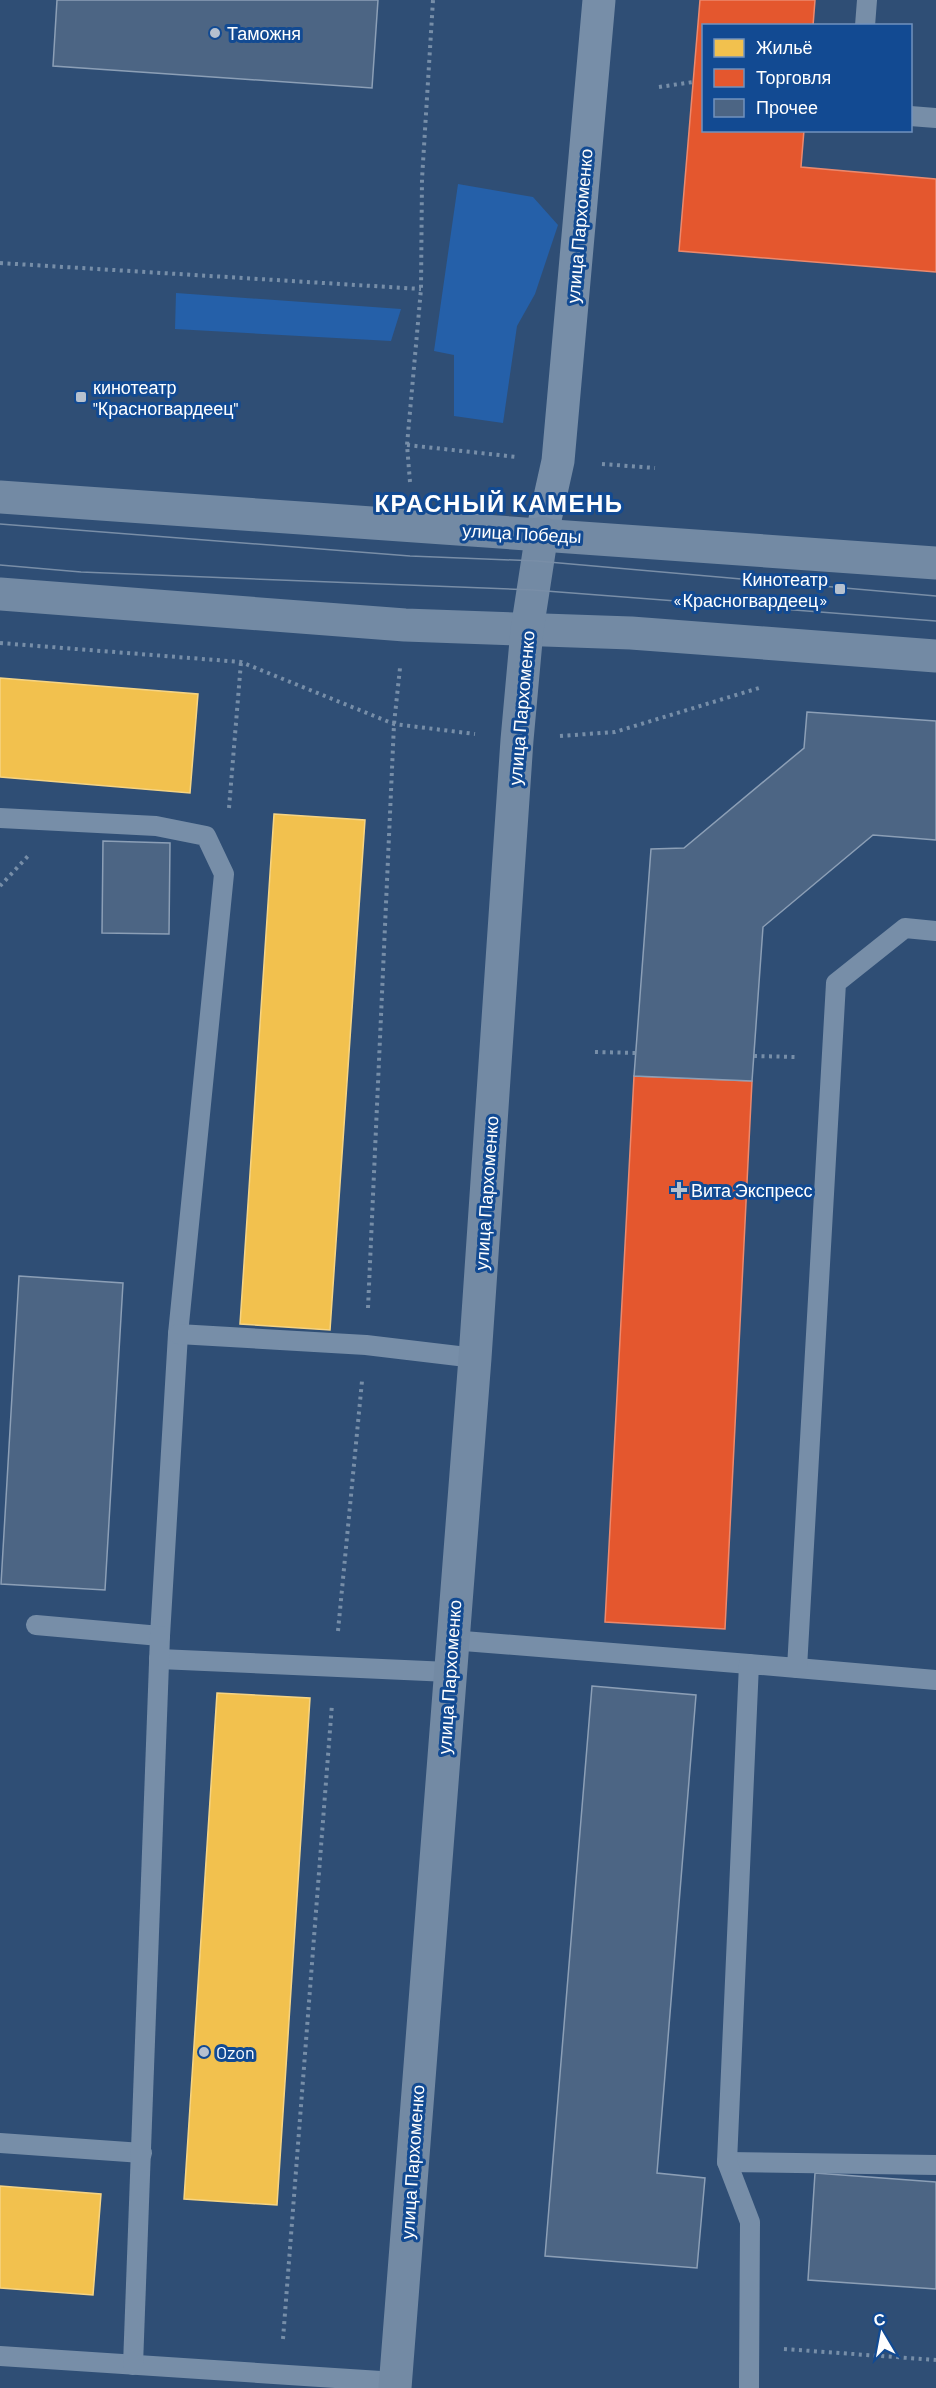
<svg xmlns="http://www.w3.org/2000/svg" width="936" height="2388" font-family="Barlow,sans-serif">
<rect width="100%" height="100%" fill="#2f4e75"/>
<g fill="#2560a9">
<path d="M458,184l75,13 25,28 -23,69 -18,32 -14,97 -49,-7v-61l-20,-4z"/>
<path d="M176,293l225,16 -10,32 -216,-12z"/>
</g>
<g fill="#f2c14e" stroke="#f6d483" stroke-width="1.5">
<path d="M0,678l198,16 -8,99 -190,-16z"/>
<path d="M274,814l91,6 -35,510 -90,-6z"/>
<path d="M217,1693l93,5 -33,507 -93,-6z"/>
<path d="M0,2186l101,8 -8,101 -93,-7z"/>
</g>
<g fill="#e4572e" stroke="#ec896d" stroke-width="1.5">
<path d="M700,0h115l-2,26h-109v104h100l-3,37 135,12v93l-257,-21z"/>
<path d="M634,1076l118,5 -27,548 -120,-7z"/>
</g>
<g fill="#4c6584" stroke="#8c9fb6" stroke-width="1.5">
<path d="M57,0h321l-6,88 -319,-22z"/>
<path d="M807,712l129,9v119l-63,-5 -110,92 -11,154 -118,-5 17,-227 33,-1 120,-100z"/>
<path d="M103,841l67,2 -1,91 -67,-1z"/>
<path d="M19,1276l104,7 -18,307 -104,-6z"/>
<path d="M592,1686l104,9 -39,478 48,5 -8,90 -152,-12z"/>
<path d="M815,2173l121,9v107l-128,-9z"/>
</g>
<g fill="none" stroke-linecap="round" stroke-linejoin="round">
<g stroke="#778ea8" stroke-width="4" stroke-dasharray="3 4.5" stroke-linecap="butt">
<path d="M659,87l34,-5"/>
<path d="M0,263l421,26"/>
<path d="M407,445l110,12"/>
<path d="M602,464l53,4"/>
<path d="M410,482l-3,-37 14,-156 1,-110 11,-179"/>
<path d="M0,643l241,19 153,62 81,10"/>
<path d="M560,736l55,-4 144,-44"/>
<path d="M229,808l12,-146"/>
<path d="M0,886l28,-30"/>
<path d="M595,1052l41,1"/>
<path d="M754,1056l41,1"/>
<path d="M368,1308l26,-584 6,-56"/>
<path d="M338,1631l24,-250"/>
<path d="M283,2339l49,-635"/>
<path d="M784,2349l152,11"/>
</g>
<g stroke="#778ea8" stroke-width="20">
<path d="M865,26l2,-26"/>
<path d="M910,116l26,2"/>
<path d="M0,818l156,8 50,10 18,38 -46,460 -18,302 -124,-11"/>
<path d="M178,1334l188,11 109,13"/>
<path d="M451,1640l298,24"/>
<path d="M159,1659l290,13"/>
<path d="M797,1668l139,12"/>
<path d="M0,2143l142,10"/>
<path d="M727,2162l209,3"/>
<path d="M0,2356l396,26"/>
<path d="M133,2365l27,-729"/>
<path d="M749,2388l1,-166 -23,-60 22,-498 48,4 39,-685 69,-55 31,3"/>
</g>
<path stroke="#778ea8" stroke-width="33" d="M542,533l16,-72 41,-461"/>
<g stroke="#738aa4" stroke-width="33">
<path d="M0,497c312,22 624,43 936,66"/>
<path d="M0,594l405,31 226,8 305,23"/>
<path d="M395,2388l80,-1030 42,-618 10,-110 15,-97"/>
</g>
<g stroke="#798ea7" stroke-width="1.5">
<path d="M0,524l410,32 127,5 399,35"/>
<path d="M0,565l81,7 452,18 403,31"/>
</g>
</g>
<g fill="#b6c1cf" stroke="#124a92" stroke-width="2">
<circle cx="215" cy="33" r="6"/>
<rect x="75" y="391" width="12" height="12" rx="3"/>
<rect x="834" y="583" width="12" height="12" rx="3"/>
<path d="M676 1181h6v6h6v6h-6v6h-6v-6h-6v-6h6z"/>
<circle cx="204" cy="2052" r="6"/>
</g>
<g text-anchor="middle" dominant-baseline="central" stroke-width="6" stroke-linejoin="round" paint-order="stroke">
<g font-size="18" fill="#fff" stroke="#124a92" text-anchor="start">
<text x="227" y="33">Таможня</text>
<text x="93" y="387">кинотеатр<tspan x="93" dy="21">"Красногвардеец"</tspan></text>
<text x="828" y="579" text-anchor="end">Кинотеатр<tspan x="828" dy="21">«Красногвардеец»</tspan></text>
<text x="691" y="1190">Вита Экспресс</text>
<text x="216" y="2052">Ozon</text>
</g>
<g font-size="18" fill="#fff" stroke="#124a92">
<text transform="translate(579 226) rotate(-85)">улица Пархоменко</text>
<text transform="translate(522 533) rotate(3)">улица Победы</text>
<text transform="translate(521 708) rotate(-85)">улица Пархоменко</text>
<text transform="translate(486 1193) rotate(-86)">улица Пархоменко</text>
<text transform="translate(449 1677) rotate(-86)">улица Пархоменко</text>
<text transform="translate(412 2162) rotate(-86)">улица Пархоменко</text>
</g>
<g font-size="24" font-weight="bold" letter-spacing="1.5" fill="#fff" stroke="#124a92">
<text x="499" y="502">КРАСНЫЙ КАМЕНЬ</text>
</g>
</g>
<rect x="702" y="24" width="210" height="108" fill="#124a92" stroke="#7192be" stroke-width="1.5"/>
<rect x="714" y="39" width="30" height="18" fill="#f2c14e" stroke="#7192be" stroke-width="1.5"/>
<text x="756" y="54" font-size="18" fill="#ffffff">Жильё</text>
<rect x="714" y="69" width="30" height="18" fill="#e4572e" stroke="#7192be" stroke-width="1.5"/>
<text x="756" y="84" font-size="18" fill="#ffffff">Торговля</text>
<rect x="714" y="99" width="30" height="18" fill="#4c6584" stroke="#7192be" stroke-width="1.5"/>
<text x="756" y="114" font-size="18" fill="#ffffff">Прочее</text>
<g transform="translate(882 2334) rotate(350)" stroke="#124a92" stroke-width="4.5" paint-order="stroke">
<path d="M0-4.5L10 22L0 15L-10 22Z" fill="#ffffff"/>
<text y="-9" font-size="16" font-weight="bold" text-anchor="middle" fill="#ffffff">С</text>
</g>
</svg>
